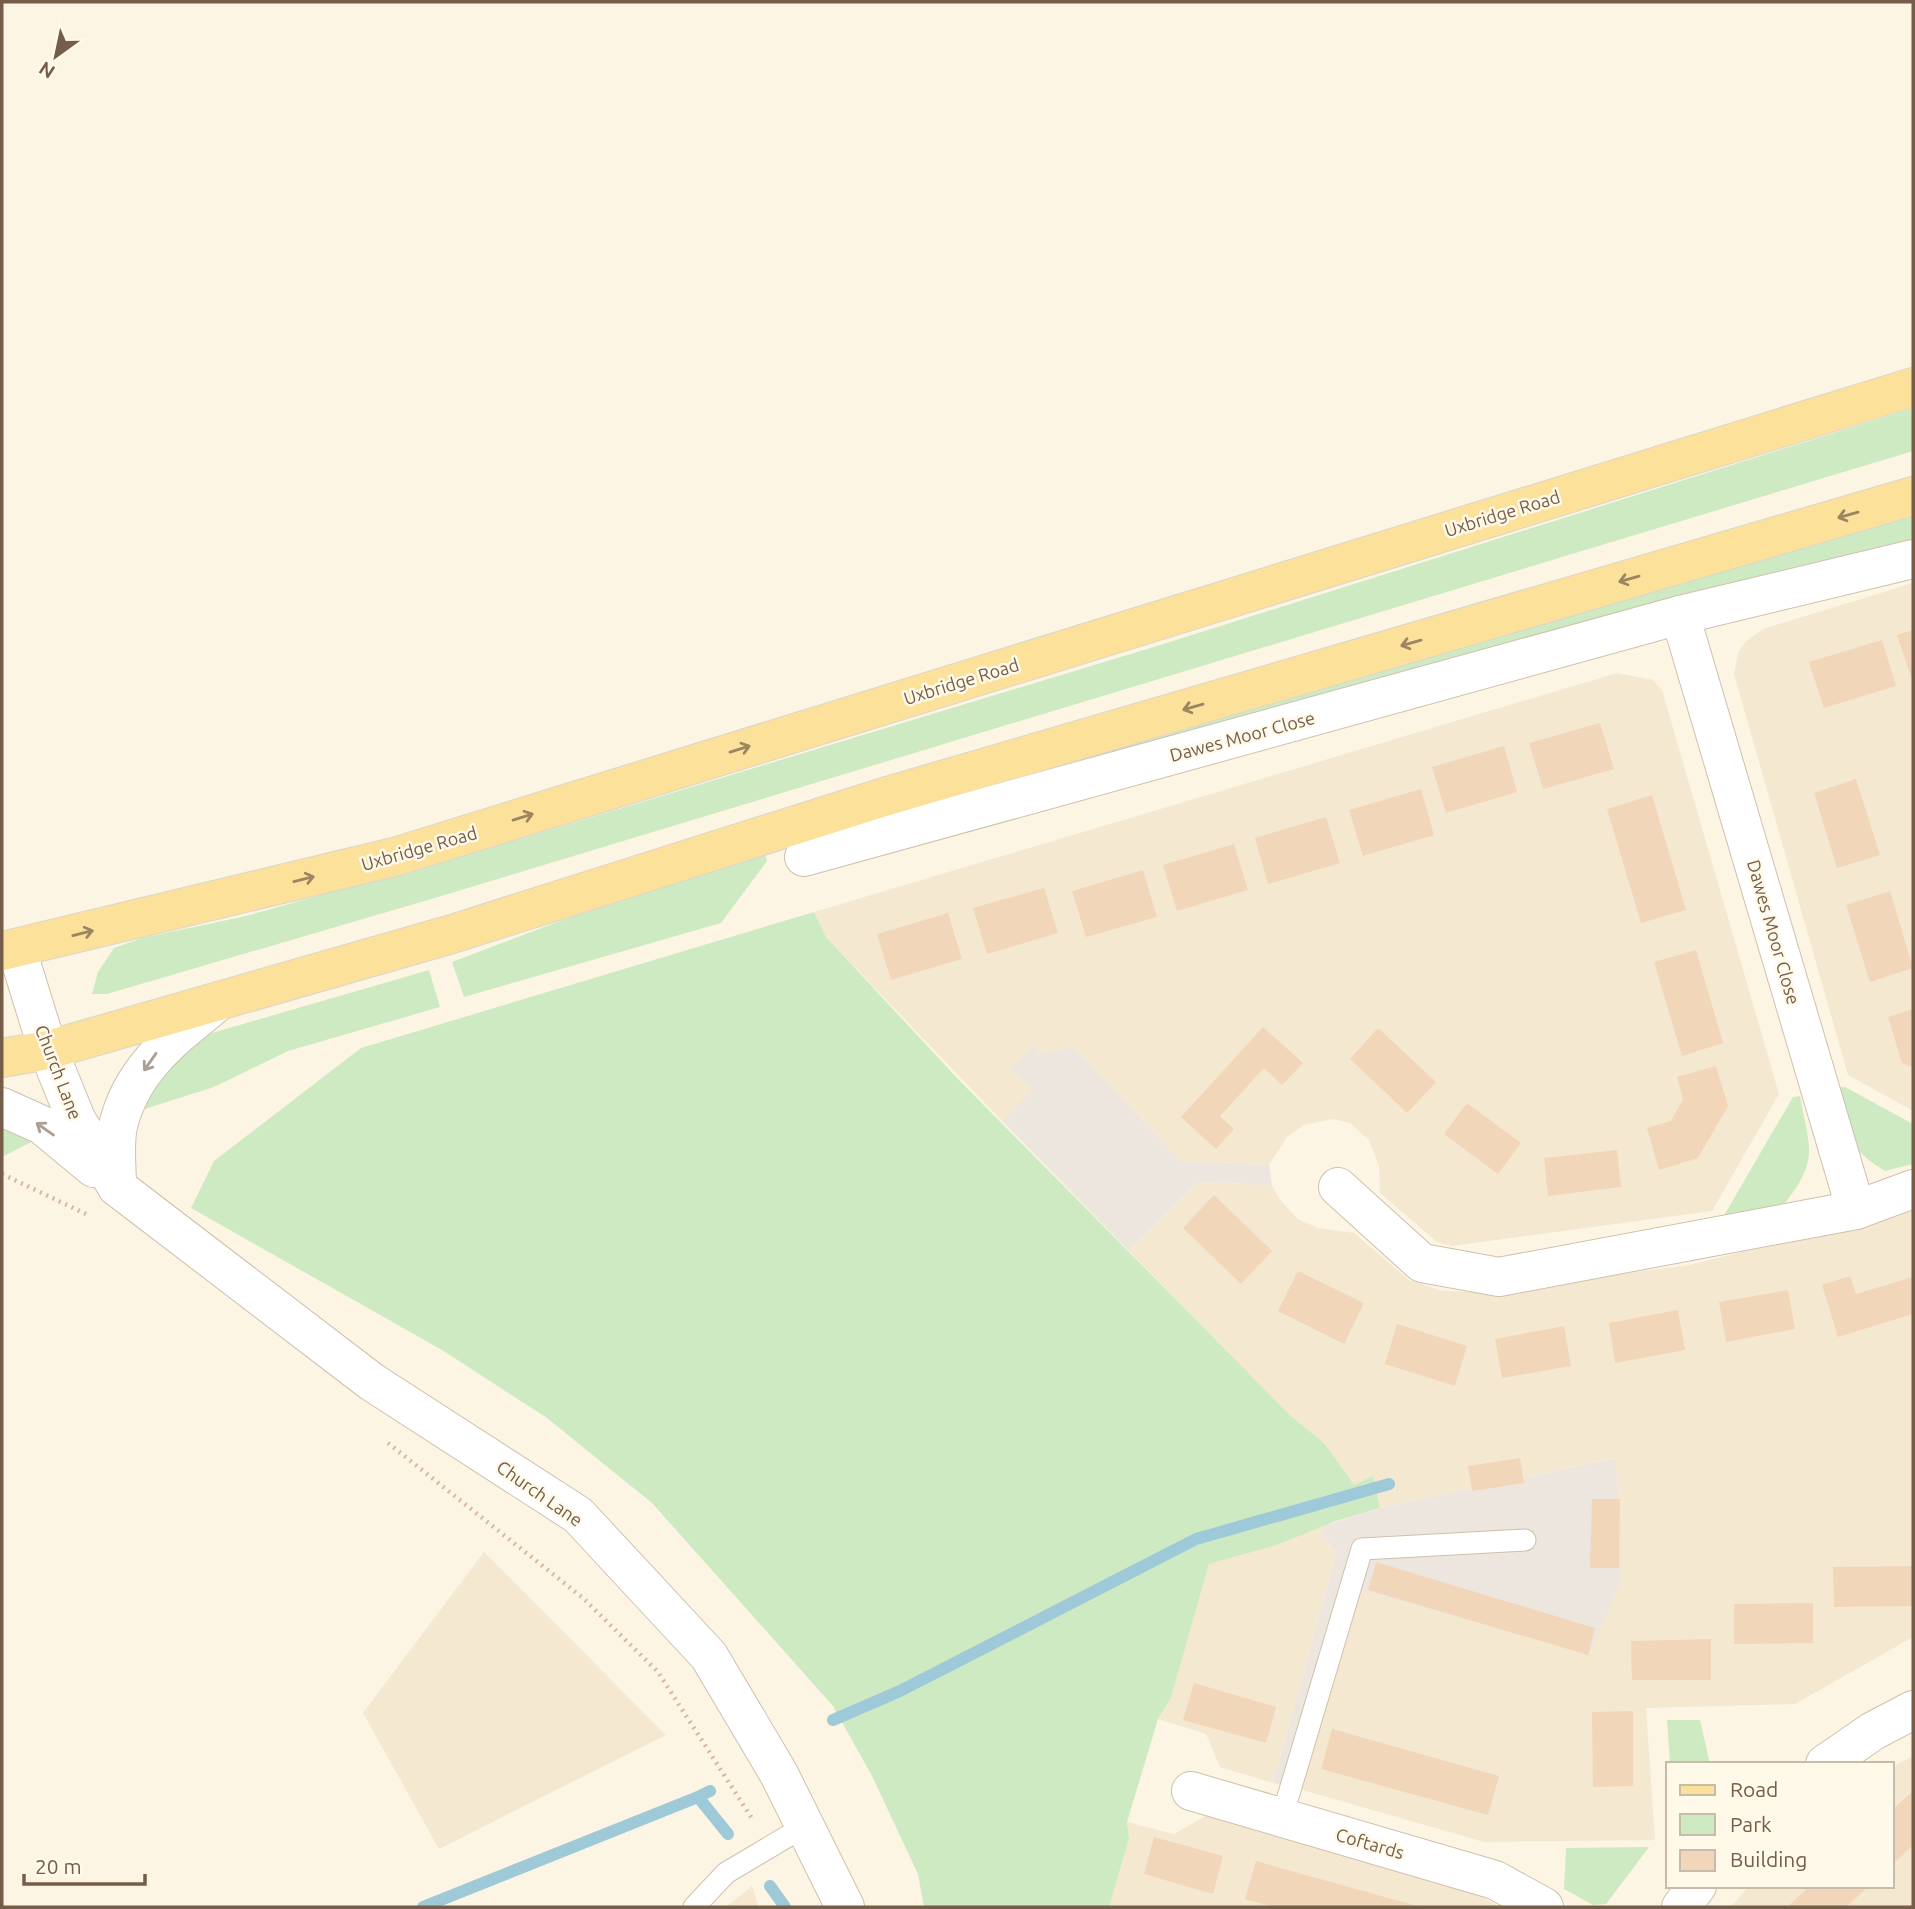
<svg xmlns="http://www.w3.org/2000/svg" width="1915" height="1909" font-family="Ubuntu,sans-serif">
<rect width="100%" height="100%" fill="#fcf5e3"/>
<g fill="#f4e8d1">
<path d="M1913,583v528l-65,-36 -114,-401 4,-21 8,-12 17,-12z"/>
<path d="M1617,673l36,7 9,10 117,404 -67,117 -261,35 -14,-4 -57,-49 -1,-27 -10,-26 -19,-17 -17,-4 -29,6 -17,12 -18,28 -87,-3 -107,-114 -73,73 -176,-184 -12,-25z"/>
<path d="M1198,1182l74,3 8,15 18,19 20,9 36,5 55,47 34,11 44,1 202,-27 224,-55v427l-118,67 -149,4 9,132 -171,2 -192,-55 55,-201 198,55 70,-183 -235,50 -7,-32 -19,10 -29,-42 -34,-28 -162,-165z"/>
<path d="M1320,1527l6,14 11,10 -64,232 -53,-16 -14,-33 -48,-15 13,-21 38,-134 68,-19z"/>
<path d="M484,1552l182,183 -227,114 -76,-136z"/>
<path d="M1913,1756v151h-182l18,-21h143v-119z"/>
<path d="M1209,1814l256,73 35,20h-391l20,-68 -2,-17 47,12z"/>
<path d="M752,1886l7,21h-33z"/>
</g>
<g fill="#ece6de">
<path d="M1035,1045l5,10 34,-8 108,115 87,3 3,20 -74,-3 -69,69 -127,-130 30,-31 -22,-22z"/>
<path d="M1616,1458l5,123 -32,73 -242,-68 -55,201 -19,-4 64,-232 -11,-10 -6,-14 60,-19z"/>
</g>
<g fill="#ceeac2">
<path d="M1913,408v43l-1475,446 -331,97h-15l6,-22 16,-24 28,-10 104,-22 277,-78 634,-192z"/>
<path d="M1913,492v49l-855,236 31,-23z"/>
<path d="M763,844l4,17 -46,62 -257,74 -12,-35z"/>
<path d="M814,912l12,25 133,143 332,336 34,28 29,41 19,-9 7,32 -44,13 -59,24 -68,19 -38,134 -13,21 -31,103 2,17 -20,68h-185l-6,-33 -46,-98 -39,-70 -181,-203 -105,-85 -105,-68 -251,-142 23,-47 147,-113z"/>
<path d="M429,970l11,37 -152,44 -74,36 -79,25 40,-62 37,-17z"/>
<path d="M1845,1087l68,37v40l-28,7c-41,-26 -39,-38 -51,-83z"/>
<path d="M1800,1096c9,51 20,63 -15,107l-63,16 71,-122z"/>
<path d="M2,1120l37,18 -37,19z"/>
<path d="M1667,1720h33l10,44h-40z"/>
<path d="M1649,1847l-43,57 -13,1 -29,-16 2,-41z"/>
</g>
<g fill="none" stroke-linecap="round" stroke-linejoin="round">
<g stroke="#9ec9d8" stroke-width="12">
<path d="M833,1720l67,-29 296,-152 193,-55"/>
<path d="M710,1791l-12,6 30,37"/>
<path d="M770,1886l15,21"/>
<path d="M423,1907l275,-110"/>
</g>
</g>
<g fill="#f2d6ba">
<path d="M1913,630v53l-16,-48z"/>
<path d="M1882,640l14,46 -72,22 -15,-46z"/>
<path d="M1600,723l14,46 -71,20 -14,-46z"/>
<path d="M1504,746l13,46 -71,21 -14,-46z"/>
<path d="M1856,779l24,76 -43,13 -23,-75z"/>
<path d="M1421,789l13,46 -71,21 -14,-46z"/>
<path d="M1652,795l34,115 -45,13 -34,-114z"/>
<path d="M1326,817l14,46 -72,21 -13,-46z"/>
<path d="M1234,844l14,46 -71,21 -14,-46z"/>
<path d="M1143,870l14,47 -71,20 -14,-46z"/>
<path d="M1044,888l14,45 -71,21 -14,-46z"/>
<path d="M1890,891l23,77 -43,14 -24,-77z"/>
<path d="M948,913l14,46 -71,21 -14,-46z"/>
<path d="M1696,950l27,93 -41,13 -28,-94z"/>
<path d="M1913,1009v58l-11,-4 -14,-46z"/>
<path d="M1263,1027l40,36 -21,22 -18,-17 -44,48 14,13 -18,20 -35,-32z"/>
<path d="M1378,1028l58,54 -29,31 -57,-54z"/>
<path d="M1716,1066l12,40 -30,52 -39,12 -12,-42 24,-7 12,-22 -6,-22z"/>
<path d="M1467,1103l54,40 -23,31 -54,-40z"/>
<path d="M1617,1150l4,37 -73,9 -4,-38z"/>
<path d="M1214,1195l58,56 -31,33 -58,-56z"/>
<path d="M1298,1271l66,32 -20,41 -66,-33z"/>
<path d="M1850,1276l6,18 57,-17v37l-75,23 -16,-52z"/>
<path d="M1788,1290l7,39 -69,13 -7,-40z"/>
<path d="M1678,1310l7,40 -70,13 -6,-40z"/>
<path d="M1397,1324l70,22 -12,40 -70,-22z"/>
<path d="M1564,1326l7,40 -69,12 -7,-39z"/>
<path d="M1520,1458l4,25 -52,8 -4,-25z"/>
<path d="M1592,1499h28l-1,69h-29z"/>
<path d="M1376,1562l219,66 -7,27 -220,-65z"/>
<path d="M1913,1566v40l-79,1 -1,-40z"/>
<path d="M1813,1603v40l-79,1v-40z"/>
<path d="M1711,1639v41h-79l-1,-39z"/>
<path d="M1194,1683l82,24 -10,36 -83,-23z"/>
<path d="M1633,1711v75l-40,1 -1,-75z"/>
<path d="M1332,1729l167,47 -11,39 -167,-46z"/>
<path d="M1913,1791v54l-21,20v-55z"/>
<path d="M1154,1837l69,19 -10,38 -69,-20z"/>
<path d="M1256,1861l161,45v1h-144l-28,-8z"/>
<path d="M1810,1886h59l-23,21h-59z"/>
</g>
<g fill="none" stroke-linecap="round" stroke-linejoin="round">
<defs>
<g id="service">
<path d="M1282,1817l80,-268 163,-9"/>
<path d="M694,1907l32,-34 79,-47"/>
</g>
<g id="minor">
<path d="M1680,615l176,595"/>
<path d="M804,857l876,-242 233,-56"/>
<path d="M17,950l31,100 28,69 41,68 255,195 206,133 131,141 70,118 66,133"/>
<path d="M2,1107l40,18 52,43"/>
<path d="M117,1187c0,-19 -3,-42 1,-61 14,-59 57,-89 101,-125"/>
<path d="M1338,1187l84,76 77,14 357,-67 57,-21"/>
<path d="M1825,1764l48,-33 40,-21"/>
<path d="M1191,1791l304,89 49,27"/>
<path d="M1681,1907l16,-21"/>
</g>
<g id="primary">
<path d="M2,951l392,-94 1519,-470"/>
<path d="M2,1058l46,-8 404,-116 432,-137 1029,-301"/>
</g>
</defs>
<use href="#service" stroke="#d0c0ad" stroke-width="23"/>
<use href="#minor" stroke="#d0c0ad" stroke-width="40"/>
<use href="#primary" stroke="#dbd5d0" stroke-width="40"/>
<g stroke="#d7b99e" stroke-width="4.5" stroke-dasharray="2 5" stroke-linecap="butt">
<path d="M2,1174l84,40"/>
<path d="M388,1443l195,155 75,74 95,148"/>
</g>
<use href="#service" stroke="#fff" stroke-width="21"/>
<use href="#minor" stroke="#fff" stroke-width="38"/>
<use href="#primary" stroke="#fce19b" stroke-width="38"/>
</g>
<defs><path id="oneway-shaft" d="M-6 0H5M1.5-3L5.5 0L1.5 3" fill="none" stroke-width="1.6" stroke-linecap="round" stroke-linejoin="round" transform="scale(1.75)"/></defs>
<g stroke="#9e8562">
<use href="#oneway-shaft" transform="translate(1848 515) rotate(164)"/>
<use href="#oneway-shaft" transform="translate(1629 579) rotate(164)"/>
<use href="#oneway-shaft" transform="translate(1411 643) rotate(164)"/>
<use href="#oneway-shaft" transform="translate(1193 707) rotate(164)"/>
<use href="#oneway-shaft" transform="translate(740 749) rotate(-17)"/>
<use href="#oneway-shaft" transform="translate(523 817) rotate(-17)"/>
<use href="#oneway-shaft" transform="translate(304 879) rotate(-14)"/>
<use href="#oneway-shaft" transform="translate(83 933) rotate(-14)"/>
</g>
<g stroke="#ac9e92">
<use href="#oneway-shaft" transform="translate(150 1062) rotate(125)"/>
<use href="#oneway-shaft" transform="translate(45 1129) rotate(-145)"/>
</g>
<g text-anchor="middle" dominant-baseline="central" stroke-width="5" stroke-linejoin="round" paint-order="stroke">
<g font-size="18" fill="#755d49" stroke="#fff9e9">
<text transform="translate(1502 513) rotate(-17)">Uxbridge Road</text>
<text transform="translate(961 681) rotate(-17)">Uxbridge Road</text>
<text transform="translate(1242 736) rotate(-15)">Dawes Moor Close</text>
<text transform="translate(419 848) rotate(-16)">Uxbridge Road</text>
<text transform="translate(1774 932) rotate(74)">Dawes Moor Close</text>
<text transform="translate(59 1072) rotate(69)">Church Lane</text>
<text transform="translate(540 1493) rotate(35)">Church Lane</text>
<text transform="translate(1370 1843) rotate(16)">Coftards</text>
</g>
</g>
<rect width="1915" height="1909" fill="none" stroke="#755d49" stroke-width="7"/>
<rect x="1666" y="1762" width="228" height="126" fill="#fff9e9" stroke="#c8bba9" stroke-width="2"/>
<rect x="1680" y="1785" width="35" height="10" fill="#fce19b" stroke="#c8bba9" stroke-width="2"/>
<text x="1730" y="1797" font-size="21" fill="#755d49">Road</text>
<rect x="1680" y="1814" width="35" height="21" fill="#ceeac2" stroke="#c8bba9" stroke-width="2"/>
<text x="1730" y="1832" font-size="21" fill="#755d49">Park</text>
<rect x="1680" y="1850" width="35" height="21" fill="#f2d6ba" stroke="#c8bba9" stroke-width="2"/>
<text x="1730" y="1867" font-size="21" fill="#755d49">Building</text>
<g transform="translate(56 56) rotate(213)" stroke="#fff9e9" stroke-width="5" paint-order="stroke">
<path d="M0-5L12 26L0 18L-12 26Z" fill="#755d49"/>
<text y="-10" font-size="19" font-weight="bold" text-anchor="middle" fill="#755d49">N</text>
</g>
<path d="M24 1874v10h121v-10" fill="none" stroke="#755d49" stroke-width="3.5"/>
<text x="35" y="1874" font-size="21" fill="#755d49" stroke="#fff9e9" stroke-width="5" paint-order="stroke">20 m</text>
</svg>
